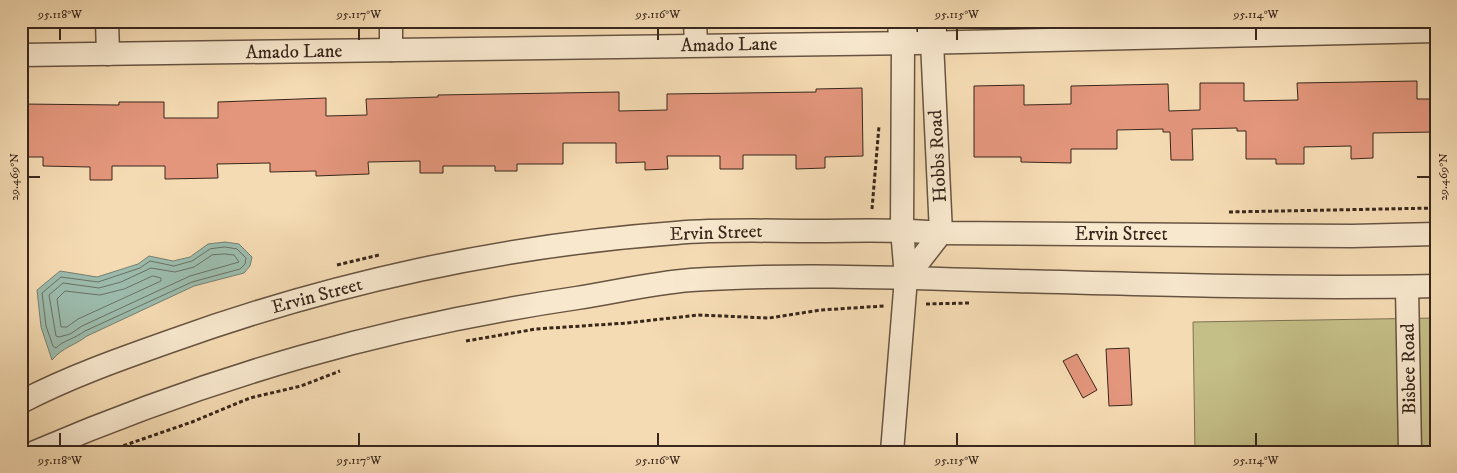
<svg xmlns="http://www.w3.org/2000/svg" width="1457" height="473" font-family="'IM FELL DW Pica',serif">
<rect width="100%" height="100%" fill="#f5dbb3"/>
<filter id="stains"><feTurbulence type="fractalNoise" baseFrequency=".004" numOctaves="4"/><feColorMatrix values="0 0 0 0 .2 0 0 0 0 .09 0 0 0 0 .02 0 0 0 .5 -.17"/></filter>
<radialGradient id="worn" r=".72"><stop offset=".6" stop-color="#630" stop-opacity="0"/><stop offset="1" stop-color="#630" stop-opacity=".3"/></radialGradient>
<path fill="#c4be87" stroke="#7e7252" d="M1436,318v134h-241l-2,-130z"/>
<path fill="#9cbbac" stroke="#748072" d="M225,242l14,2 13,13 -2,9 -6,7 -50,13 -107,50c-13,10 -24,11 -35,24l-11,-33 -4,-37 23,-19 37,6 41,-13 11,-8 24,5 17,-4 18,-13z"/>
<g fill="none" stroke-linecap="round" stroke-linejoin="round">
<g stroke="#6a7164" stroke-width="1">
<path d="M225,247l12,2 9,9 -1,6 -5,5 -48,13 -107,49c-9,7 -23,10 -29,17l-3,-2 -7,-20 -4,-33 19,-16 37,5 42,-14 10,-7 24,5 18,-5 18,-12z"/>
<path d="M225,254l9,1 5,7 -49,14 -108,50 -12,8 -11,3 -3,-1 -7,-41 14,-12 36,5 22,-6 30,-14 24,4 19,-5 18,-12z"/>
<path d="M153,276l8,2v3l-83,38 -11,8h-6l-4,-28 8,-8 35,4 24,-6z"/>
</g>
</g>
<g fill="#e3967c" stroke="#39271c">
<path d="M1417,81v18h19v33l-63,1v25l-22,1v-13l-47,1v17h-28v-5h-30v-28h-9v-3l-45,1 1,31h-22l-1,-28h-7v-3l-46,1v19h-46v14l-50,-1v-5h-47v-71l50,-1v20l47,-1v-18l97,-2 1,27 31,-1v-27h44v18l54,-1 -1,-17z"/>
<path d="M862,88l1,68 -38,1v11l-29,1v-14h-53v14h-23v-13h-53l1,13 -23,1v-8l-29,1v-20h-53v21h-46v7h-22v-5h-52v7h-23v-12l-52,1 1,12 -53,2v-5l-46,1v-9l-53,1 1,14 -53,1v-13h-53v14h-22v-13l-47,-1v-9h-22v-53l98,1v-3h45v16h54v-16l108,-4v18l41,-1 -1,-16 72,-2v-2l181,-3v19l48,-1v-16l149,-2v-3z"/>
<path d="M1129,348l3,57 -23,1 -3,-57z"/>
<path d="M1077,354l20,36 -14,8 -20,-37z"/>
</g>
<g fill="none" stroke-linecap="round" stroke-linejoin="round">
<defs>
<g id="street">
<path d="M107,21l1,33"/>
<path d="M391,21v29"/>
<path d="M695,21l1,24"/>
<path d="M21,55l895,-12 520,-12"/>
<path d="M906,278l35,-45 -9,-191"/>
<path d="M1407,287l3,165"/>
<path d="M21,402c48,-25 99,-43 150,-61 161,-58 334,-96 505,-108 45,-4 92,-2 137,-2 43,0 86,-2 128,2l411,3 84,-2"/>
<path d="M35,452c178,-76 351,-126 542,-154 38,-6 76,-15 114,-18 95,-6 191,-3 286,0 153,4 306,9 459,6"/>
<path d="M892,452l14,-174 -4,-49 1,-186"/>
</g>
<g id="secondary">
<path d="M902,21l1,22"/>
<path d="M932,21v21"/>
</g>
</defs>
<use href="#street" stroke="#685442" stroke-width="25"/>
<use href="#secondary" stroke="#39271c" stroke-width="30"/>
<g stroke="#39271c" stroke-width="3" stroke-dasharray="4 2.5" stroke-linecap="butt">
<path d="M872,209l7,-83"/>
<path d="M1229,212l207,-4"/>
<path d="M337,265l42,-10"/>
<path d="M926,304l43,-1"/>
<path d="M466,341l70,-12 91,-6 71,-8 71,3 52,-8 63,-4"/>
<path d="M105,452l87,-30 58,-24 51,-12 39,-15"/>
</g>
<use href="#street" stroke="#f8e8ce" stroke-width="22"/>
<use href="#secondary" stroke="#f8e8ce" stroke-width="28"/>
</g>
<path fill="none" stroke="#39271c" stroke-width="2" d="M60,28v12M359,28v12M658,28v12M957,28v12M1256,28v12M28,177h12M1417,177h13M60,433v13M359,433v13M658,433v13M957,433v13M1256,433v13"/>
<g text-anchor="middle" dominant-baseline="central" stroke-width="4.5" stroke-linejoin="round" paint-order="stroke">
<g font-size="19" fill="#39271c" stroke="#f8e8ce">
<text transform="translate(729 45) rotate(-1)">Amado Lane</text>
<text transform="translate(294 52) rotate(-1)">Amado Lane</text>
<text transform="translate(938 156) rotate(-93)">Hobbs Road</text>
<text transform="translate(716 233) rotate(-2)">Ervin Street</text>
<text x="1121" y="234">Ervin Street</text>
<text transform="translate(317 296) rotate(-15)">Ervin Street</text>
<text transform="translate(1409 369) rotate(-91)">Bisbee Road</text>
</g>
</g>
<rect width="1457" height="473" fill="none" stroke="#f5dbb3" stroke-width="55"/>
<rect x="28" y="28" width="1402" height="418" fill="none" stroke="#39271c" stroke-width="2"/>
<g font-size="12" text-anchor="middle" fill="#39271c">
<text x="60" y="18">95.118°W</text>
<text x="359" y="18">95.117°W</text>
<text x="658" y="18">95.116°W</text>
<text x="957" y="18">95.115°W</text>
<text x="1256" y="18">95.114°W</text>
<text transform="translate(14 177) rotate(-90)" y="4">29.469°N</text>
<text transform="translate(1443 177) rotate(-90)" y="4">29.469°N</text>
<text x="60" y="464">95.118°W</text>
<text x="359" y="464">95.117°W</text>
<text x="658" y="464">95.116°W</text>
<text x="957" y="464">95.115°W</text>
<text x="1256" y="464">95.114°W</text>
</g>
<rect width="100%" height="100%" filter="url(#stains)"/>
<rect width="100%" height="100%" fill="url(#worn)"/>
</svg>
